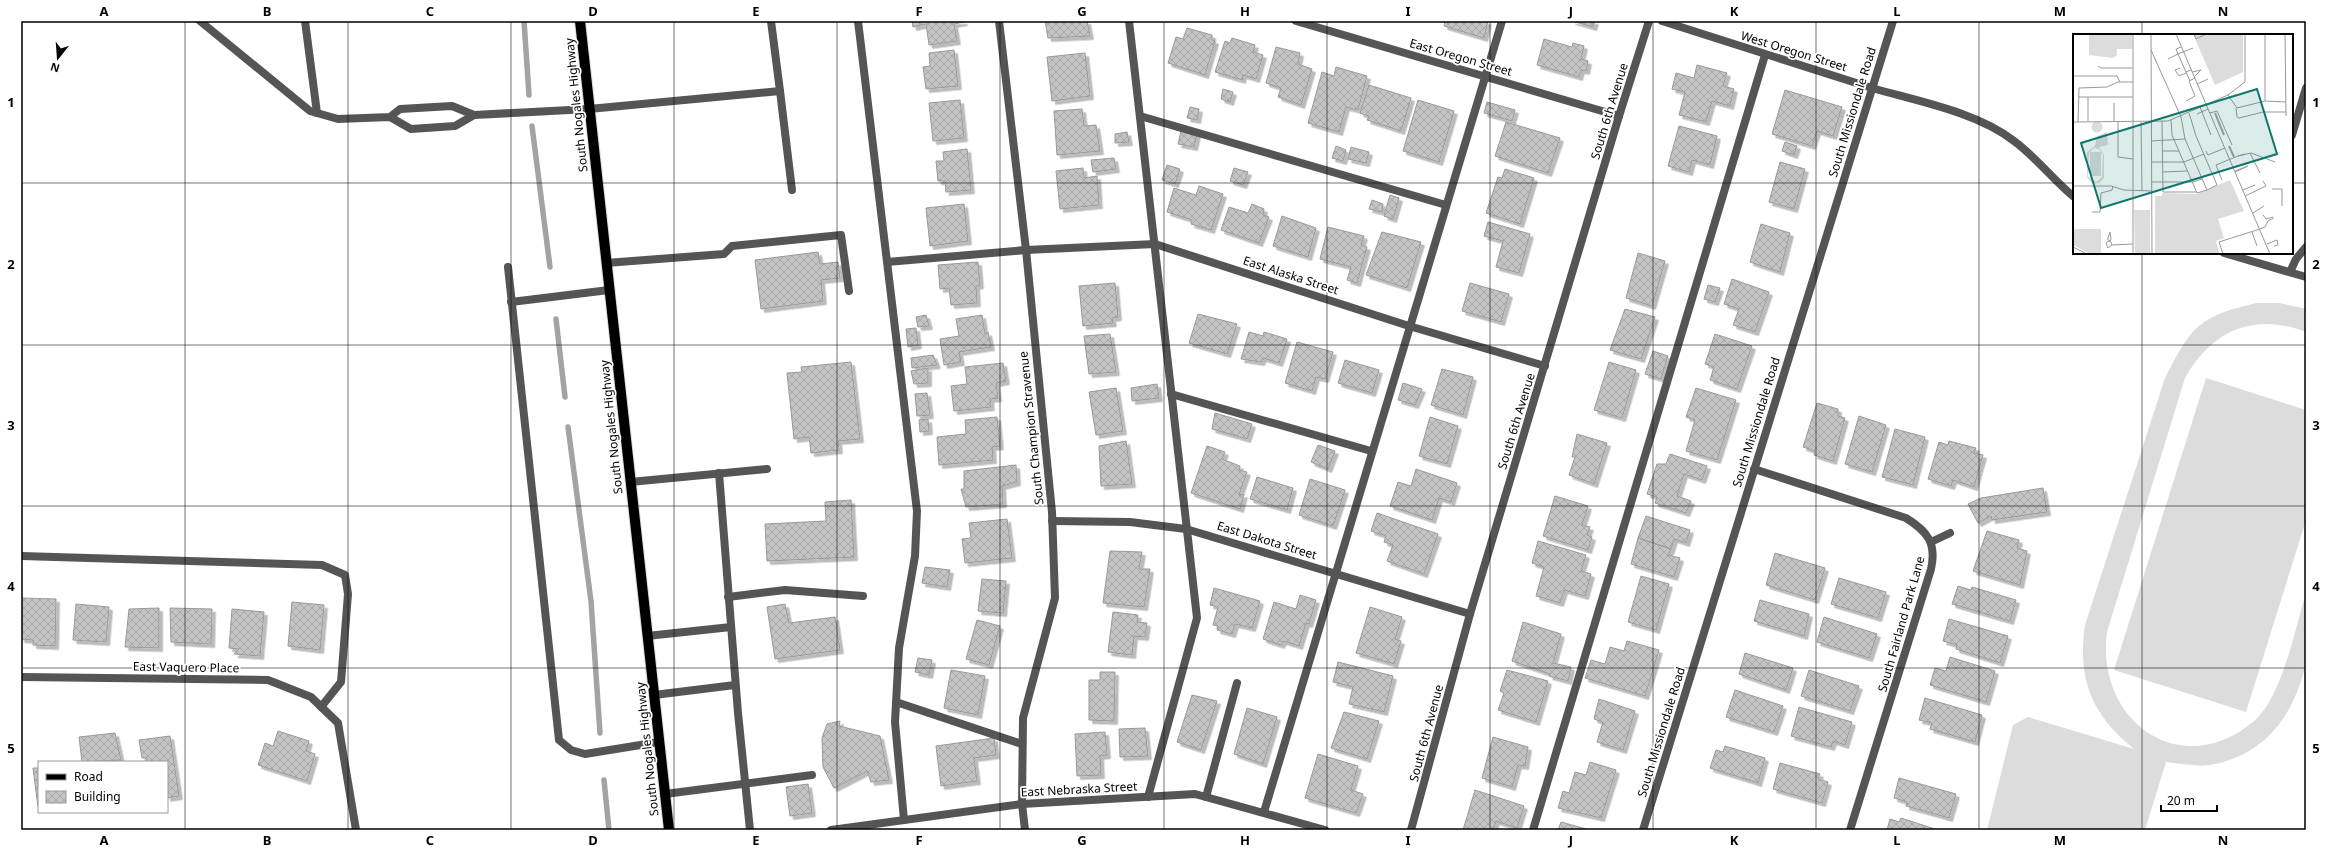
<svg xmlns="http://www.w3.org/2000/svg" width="2327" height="851" font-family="'Noto Sans',sans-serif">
<defs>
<pattern id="building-cross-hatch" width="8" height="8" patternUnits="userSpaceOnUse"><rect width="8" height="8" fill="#c4c4c4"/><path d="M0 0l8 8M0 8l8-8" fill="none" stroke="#a7a7a7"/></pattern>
<filter id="shadow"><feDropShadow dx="3.5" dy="3.5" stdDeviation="0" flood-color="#0004"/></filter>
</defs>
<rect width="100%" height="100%" fill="#fff"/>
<g fill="#dcdcdc">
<path d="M2256,303h23l27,6v23c-52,-20 -94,-2 -121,46l-78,254c-12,89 75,151 147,89 28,-24 41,-92 52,-128 0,20 4,52 0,70 -11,48 -36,87 -86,100 -17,5 -37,1 -54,-1l-21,68h-158l26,-105 15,-8 106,32c-42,-34 -57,-69 -49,-124l80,-247c8,-15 20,-41 34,-52 15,-13 37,-18 57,-23z"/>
<path d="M2206,378l100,32v110l-60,192 -132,-42z"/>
</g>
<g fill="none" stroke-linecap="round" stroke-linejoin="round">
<g stroke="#a3a3a3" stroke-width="5.5">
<path d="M524,21l5,74"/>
<path d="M532,126l18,141"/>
<path d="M556,319l9,78"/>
<path d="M568,427l23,174 9,132"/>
<path d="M604,780l5,50"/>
</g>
</g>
<g fill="url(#building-cross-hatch)" stroke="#999" filter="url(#shadow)">
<path d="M912,21h52v1l-10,2 3,17 -28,4 -3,-21 -13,3z"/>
<path d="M1045,21h42l3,15 -42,2z"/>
<path d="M1445,21h43l-4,17 -40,-12z"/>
<path d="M1572,21h23l-2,6z"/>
<path d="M1187,28l25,7v5l3,1 -10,34 -37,-12 8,-26 7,2z"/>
<path d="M1232,38l23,7 -2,7 10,3 -7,24 -13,-4 -1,5 -27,-8 10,-31 5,2z"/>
<path d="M1544,39l28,8 1,-4 11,3 -3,13 7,2 -2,10 -5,-1 -2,7 -42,-12z"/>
<path d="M1276,47l24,6 -2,11 14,5 -11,36 -23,-8 3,-9 -15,-5z"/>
<path d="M954,50l4,36 -32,3 -3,-22 7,-1 -1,-13z"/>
<path d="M1085,53l5,43 -38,5 -5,-44z"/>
<path d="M1697,65l30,8 -4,13 11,3 -4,17 -18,-5 -6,21 -27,-7 6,-23 -13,-3 4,-16 18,5z"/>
<path d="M1336,67l31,9 -9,34 -12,-3 -7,25 -31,-9 14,-51 12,4z"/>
<path d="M1369,85l42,13 -10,33 -34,-11 2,-4 -9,-3z"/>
<path d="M1223,89l10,3 -3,10 -9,-3z"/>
<path d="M1785,90l57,17 -9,29 -16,-5 -5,15 -40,-12z"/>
<path d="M960,100l4,38 -31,3 -4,-38z"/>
<path d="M1418,100l36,11 -15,51 -36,-11z"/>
<path d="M1487,102l28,8 -3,11 -28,-8z"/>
<path d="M1190,107l9,2 -2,11 -10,-2z"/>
<path d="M1082,109l2,17 12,-1 4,26 -43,4 -3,-44z"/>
<path d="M1506,122l54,16 -12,35 -53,-17z"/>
<path d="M1679,126l38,10 -7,29 -18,-5 -3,12 -21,-6z"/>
<path d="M1181,131l16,3 -3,13 -16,-3z"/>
<path d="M1127,132l2,10 -14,1v-9z"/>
<path d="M1785,142l12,4 -3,9 -12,-4z"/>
<path d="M1336,146l10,4 -3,11 -11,-3z"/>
<path d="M1351,147l18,5 -3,11 -18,-4z"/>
<path d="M967,149l4,41 -25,2 -1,-11h-7l-2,-20h8l-1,-9z"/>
<path d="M1114,158l2,11 -23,3 -2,-12z"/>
<path d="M1780,162l25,7 -11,40 -25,-7z"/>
<path d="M1167,165l13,4 -5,15 -13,-4z"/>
<path d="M1083,168l1,10 13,-2 2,29 -39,4 -4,-38z"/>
<path d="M1234,168l14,4 -5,13 -13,-4z"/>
<path d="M1505,169l29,9 -14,46 -34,-11 12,-36 4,1z"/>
<path d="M1199,186l24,8 -12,36 -20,-6 1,-4 -25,-8 7,-24 22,7z"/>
<path d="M1390,195l9,3 -6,21 -9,-3z"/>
<path d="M1372,200l11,4 -1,8 -13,-3z"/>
<path d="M964,204l4,37 -38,5 -4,-38z"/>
<path d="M1252,204l12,5 -1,6 6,2 -10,26 -38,-13 8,-23 19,6z"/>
<path d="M1282,216l34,12 -8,29 -35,-11z"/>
<path d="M1488,222l42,12 -11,39 -23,-6 7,-26 -19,-5z"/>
<path d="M1761,224l29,9 -10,39 -30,-10z"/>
<path d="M1328,227l36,9 -3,9 6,2 -10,36 -10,-3 4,-13 -31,-8z"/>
<path d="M1382,232l39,10 -14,46 -41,-13z"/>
<path d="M818,252l2,12 18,-2 2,16 -19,2 2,21 -62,8 -6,-49z"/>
<path d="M1638,253l27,8 -13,45 -26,-8z"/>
<path d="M978,262l2,23 -4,1 1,17 -26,2 -2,-17 -9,1 -2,-24z"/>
<path d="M1732,279l37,13 -14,40 -22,-7 6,-16 -15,-5z"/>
<path d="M1115,283l3,34 -6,1 1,5 -30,3 -4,-40z"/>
<path d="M1470,283l39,11 -8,28 -39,-11z"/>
<path d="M1708,285l12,3 -5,14 -11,-3z"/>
<path d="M1625,309l30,8 -14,42 -31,-9z"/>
<path d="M1198,314l39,10 -10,30 -38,-11z"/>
<path d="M926,315l3,11 -11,1 -2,-10z"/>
<path d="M982,315l3,19 3,-2 3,15 -32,5 2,10 -17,3 -4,-26 19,-3 -3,-17z"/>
<path d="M916,328l2,17 -10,2 -2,-18z"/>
<path d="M1249,332l14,4 1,-4 23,7 -8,24 -16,-5 -2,4 -20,-3z"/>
<path d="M1110,334l6,38 -27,2 -5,-38z"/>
<path d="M1715,334l37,12 -15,43 -27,-9 4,-13 -9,-3z"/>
<path d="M1297,342l36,10 -8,27 -9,-2 -4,14 -27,-8z"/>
<path d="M1653,351l15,5 -7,23 -16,-5z"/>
<path d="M933,355l4,10 -25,3 -1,-10z"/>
<path d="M1345,360l34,10 -7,23 -34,-10z"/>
<path d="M851,362l9,77 -22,2 1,9 -28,3 -2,-16 -15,2 -7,-66 15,-1 -1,-5z"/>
<path d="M1609,362l27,8 -14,48 -28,-8z"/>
<path d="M1003,363l3,18 -10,2 2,15 -8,1 1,8 -37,4 -3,-25 16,-2 -2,-17z"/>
<path d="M928,368v15l-14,1 -3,-13z"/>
<path d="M1442,369l31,8 -10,38 -32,-10z"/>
<path d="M1403,383l19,6 -7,16 -17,-5z"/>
<path d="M1157,384l2,14 -27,3 -1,-13z"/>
<path d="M1116,388l7,43 -27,4 -7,-43z"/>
<path d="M1696,388l40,12 -19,60 -31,-9 9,-31 -9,-3z"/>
<path d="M927,393l3,22 -13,1 -2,-22z"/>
<path d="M1817,403l21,6v7l7,2 -12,43 -19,-6 1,-4 -12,-4z"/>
<path d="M1215,413l37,11 -5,15 -35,-10z"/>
<path d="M1859,416l27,9 -14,47 -27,-8z"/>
<path d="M997,417l3,29 -8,1 1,13 -54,5 -2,-28 29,-3 -1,-14z"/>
<path d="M1430,417l28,9 -11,38 -28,-8z"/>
<path d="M928,419l1,12 -9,1 -1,-12z"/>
<path d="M1895,429l30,8 -12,48 -31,-8z"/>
<path d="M1577,434l30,9 -13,41 -25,-9 6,-18h-3z"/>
<path d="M1126,441l6,43 -31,2 -2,-40z"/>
<path d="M1949,441l27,7 -2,5 9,2 -9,32 -21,-7 -2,6 -23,-7 11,-37 9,3z"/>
<path d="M1318,445l17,6 -7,18 -17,-7z"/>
<path d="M1207,446l18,6 -3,7 18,7 -1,4 8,2 -8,23 5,-1 -4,15 -49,-16z"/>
<path d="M1670,454l37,12 -5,14 -18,-6 -7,22 14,5 -5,12 -31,-10 2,-6 -10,-3 10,-30h9z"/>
<path d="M1016,465l1,17 -15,4 1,18 -37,3 -5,-18h3v-18z"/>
<path d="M1416,469l41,14 -6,19 -12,-4 -7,22 -42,-14 8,-24 13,4z"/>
<path d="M1257,477l36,11 -6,22 -37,-11z"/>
<path d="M1310,479l35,11 -12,36 -34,-11z"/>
<path d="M2043,488l4,24 -55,8 -1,-4 -13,7 -10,-19 13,-6z"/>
<path d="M1555,496l33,10 -6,19 8,2 -3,8 5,2 -4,13 -45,-14z"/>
<path d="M851,500l3,57 -87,4 -2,-37 61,-3 -1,-19z"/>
<path d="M1377,513l61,21 -14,40 -37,-13 6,-16 -9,-3 2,-6 -15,-5z"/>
<path d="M1646,516l44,14 -4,13 -12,-4 -3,10 -33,-11z"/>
<path d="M1007,519l5,39 -47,5 -3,-24 9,-1 -2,-15z"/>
<path d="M1987,531l32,9 -2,8 10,3 -7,34 -47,-14z"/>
<path d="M1638,538l33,11 -3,6 12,3 -6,19 -43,-13z"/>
<path d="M1538,541l48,14 -5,16 10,3 -6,22 -21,-6 -4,13 -24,-7 8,-29 -12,-4z"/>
<path d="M1110,551l32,1 -3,17h11l-6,38 -41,-4z"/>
<path d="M1775,553l50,15 -10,32 -49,-15z"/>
<path d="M925,567l25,3 -3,17 -25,-4z"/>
<path d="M1641,576l28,8 -13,46 -28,-8z"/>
<path d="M1839,578l47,14 -8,26 -47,-14z"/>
<path d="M982,579l24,2 -3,32 -25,-2z"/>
<path d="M1958,586l13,4 1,-3 44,13 -6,21 -58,-17z"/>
<path d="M1214,588l46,13 -8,27 -17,-4 -3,10 -15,-4 1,-4 -5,-1 5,-18 -8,-2z"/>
<path d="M1300,595l16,5 -7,24 -3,-1 -7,23 -16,-5 -2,4 -18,-6 11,-37 22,7z"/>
<path d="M21,598l35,1 -1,47 -22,-1v-5l-12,-1z"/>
<path d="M1760,600l49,14 -5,22 -50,-15z"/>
<path d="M292,602l32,3 -4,45 -32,-4z"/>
<path d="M76,604l33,3 -3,35 -33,-2z"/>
<path d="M785,604l4,19 46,-6 5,33 -65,9 -8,-52z"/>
<path d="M1370,607l32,10 -7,22 6,2 -7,23 -38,-11z"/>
<path d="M159,608v40l-34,-1 4,-38z"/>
<path d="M170,608l42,1 -1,35 -40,-2z"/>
<path d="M232,609l32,3 -4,44 -26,-2 5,-5 -10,-1z"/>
<path d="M1113,612l25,3 -1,7 10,1 -2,14 -11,-1 -2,19 -24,-3z"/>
<path d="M1824,617l53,17 -8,24 -52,-16z"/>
<path d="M1949,619l59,17 -8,27 -44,-14 1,-4 -14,-4z"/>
<path d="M977,620l23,6 -11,39 -23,-6z"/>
<path d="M1523,622l38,12 -8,29 18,4 -3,14 -19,-5 1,-2 -38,-13z"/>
<path d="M1627,641l32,9 -14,46 -60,-18 6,-18 14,4 5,-17 14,4z"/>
<path d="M1745,653l48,15 -7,22 -47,-16z"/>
<path d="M1950,657l45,14 -9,31 -56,-17 5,-17 11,3z"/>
<path d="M918,658l14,2 -3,15 -14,-3z"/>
<path d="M1338,662l55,14 -9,36 -35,-8 4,-17 -20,-5z"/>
<path d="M951,670l34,6 -7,39 -34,-7z"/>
<path d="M1507,670l41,11 -12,41 -38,-12 6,-17 -4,-2z"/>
<path d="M1809,670l50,16 -9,25 -49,-15z"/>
<path d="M1100,672h15l-1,49 -25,-1v-40h11z"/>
<path d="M1735,690l48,16 -9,26 -48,-15z"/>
<path d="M1192,695l25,6 -16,49 -24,-8z"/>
<path d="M1925,698l57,17 -7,27 -45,-13 2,-6 -13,-3z"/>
<path d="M1599,699l36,12 -12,39 -26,-8 6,-20 -9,-3z"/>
<path d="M1799,707l53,15 -7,23 -12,-4 -2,6 -40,-11z"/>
<path d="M1247,708l30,9 -14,47 -29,-10z"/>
<path d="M1344,712l35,9 -12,38 -36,-11z"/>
<path d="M840,721l-1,5 41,10 9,44 -18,2 -4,-11 -33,17 -11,-21 -1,-29 5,-14z"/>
<path d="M1145,728l3,28 -28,1 -1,-28z"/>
<path d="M278,731l31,10 -3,10 9,3 -8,27 -49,-16 7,-22 8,3z"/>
<path d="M1105,732l2,23 -7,1 1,19 -24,1 -2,-42z"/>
<path d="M115,733l6,27 -39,2 -3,-25z"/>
<path d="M170,736l9,60 -12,2v-36h-20v-4h-5l-3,-18z"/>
<path d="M1493,737l35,10 -3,19 -7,-1 -6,22 -30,-9z"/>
<path d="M994,738l2,17 -22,3 3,23 -36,5 -5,-40z"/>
<path d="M1725,746l40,12 -7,25 -48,-15 6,-18 7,2z"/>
<path d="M1318,754l40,12 -7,24 12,4 -7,19 -51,-15z"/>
<path d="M1590,762l26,8 -15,48 -43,-10 5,-17 6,2 6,-21 11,3z"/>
<path d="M1780,763l40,11 -2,5 10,3 -6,21 -49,-14z"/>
<path d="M33,768h6v39h-1z"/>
<path d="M1899,778l57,16 -7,24 -43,-12 1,-4 -13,-4z"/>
<path d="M808,784l4,29 -22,3 -4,-29z"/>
<path d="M1475,790l49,16 -7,22 -21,-7 -3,9h-30z"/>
<path d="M1901,818l37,12h-51l3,-11 9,3z"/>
<path d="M1561,822l29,8h-32z"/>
</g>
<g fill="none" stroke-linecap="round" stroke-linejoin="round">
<defs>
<path id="primary" d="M580,21l89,809"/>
</defs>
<use href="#primary" stroke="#dbdbdb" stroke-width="12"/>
<g stroke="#555" stroke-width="8">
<path d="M200,21l110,90 28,8 52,-2 21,12 44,-3 19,-11 -22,-9 -52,3 -10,8"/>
<path d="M305,21l12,92"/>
<path d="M858,21l59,490 -2,45 -16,92 -4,74 9,98"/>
<path d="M1129,21l68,597 -49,179"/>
<path d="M1872,88c45,13 105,24 142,53 22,16 39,39 60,56"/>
<path d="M474,115l115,-6"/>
<path d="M1140,116l306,89"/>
<path d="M2292,135l14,-47"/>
<path d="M2224,253l82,24"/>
<path d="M887,262l139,-12"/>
<path d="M606,263l118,-9 8,-8 109,-11 8,56"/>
<path d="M508,267l51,473 12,10 14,4 74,-12"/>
<path d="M2290,272l6,-13 10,-12"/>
<path d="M511,302l98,-12"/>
<path d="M1171,394l200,57"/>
<path d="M719,473l19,240 12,117"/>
<path d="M630,482l137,-13"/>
<path d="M21,556l301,9 23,10 3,19 -7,88 -20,25"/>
<path d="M728,597l57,-7 78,6"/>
<path d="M647,636l84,-9"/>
<path d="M654,695l81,-10"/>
<path d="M896,702l126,42"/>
<path d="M665,794l147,-19"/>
<path d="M1206,797l31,-114"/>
<path d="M1264,812l238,-791"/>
<path d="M1533,830l232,-775"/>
</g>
<g stroke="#555" stroke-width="8">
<path d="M999,21l27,229 26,262 3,86 -32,120 -1,86 3,26"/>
<path d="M1296,21l323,95"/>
<path d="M1662,21l210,67"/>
<path d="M780,91l12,99"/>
<path d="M589,109l191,-18 -9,-70"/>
<path d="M1026,250l129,-6 254,82 136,40"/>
<path d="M1754,469l152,49c21,13 31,25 25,51l-81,261"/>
<path d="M1052,521l78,1 56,7 284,85"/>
<path d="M1931,542l19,-9"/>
<path d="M21,677l247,3 43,17 27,26 18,107"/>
<path d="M1643,830l250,-809"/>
</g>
<g stroke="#555" stroke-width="8">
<path d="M831,830l191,-26 173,-10 130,36"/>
<path d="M1411,830l59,-216 149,-498 30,-95"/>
</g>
<use href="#primary" stroke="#000" stroke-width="10"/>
</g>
<path fill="none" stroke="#000" stroke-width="1" stroke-opacity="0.55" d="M185,21v809M348,21v809M511,21v809M674,21v809M837,21v809M1000,21v809M1164,21v809M1327,21v809M1490,21v809M1653,21v809M1816,21v809M1979,21v809M2142,21v14M21,183h2053M2292,183h14M2142,253v577M21,345h2285M21,506h2285M21,668h2285"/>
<g text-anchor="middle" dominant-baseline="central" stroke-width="3.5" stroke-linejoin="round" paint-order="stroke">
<g font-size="12" fill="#000" stroke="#fff">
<text transform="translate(1794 51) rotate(17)">West Oregon Street</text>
<text transform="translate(1461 57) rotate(16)">East Oregon Street</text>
<text transform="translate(576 105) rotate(-96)">South Nogales Highway</text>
<text transform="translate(1609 111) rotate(-73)">South 6th Avenue</text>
<text transform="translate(1852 112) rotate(-73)">South Missiondale Road</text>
<text transform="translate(1291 275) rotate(18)">East Alaska Street</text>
<text transform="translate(1516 421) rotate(-73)">South 6th Avenue</text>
<text transform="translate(1756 422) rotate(-73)">South Missiondale Road</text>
<text transform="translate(611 427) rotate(-96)">South Nogales Highway</text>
<text transform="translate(1031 428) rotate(-96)">South Champion Stravenue</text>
<text transform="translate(1267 540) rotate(17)">East Dakota Street</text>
<text transform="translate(1901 624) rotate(-74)">South Fairland Park Lane</text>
<text transform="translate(186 667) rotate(1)">East Vaquero Place</text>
<text transform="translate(1661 732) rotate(-73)">South Missiondale Road</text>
<text transform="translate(1426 733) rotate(-75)">South 6th Avenue</text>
<text transform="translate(647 749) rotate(-96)">South Nogales Highway</text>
<text transform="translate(1079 789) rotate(-3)">East Nebraska Street</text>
</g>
</g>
<g transform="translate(2073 34)">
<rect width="220" height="220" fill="#fff"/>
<path d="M16,0h43v15h-15v6l-4,3 -24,-3zM120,0h50v38l-28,13zM157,146l14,31 -26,8 6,19 -8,3 3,13h-64v-58h7v-3l35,1zM61,176h16v44h-15z" fill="#dcdcdc"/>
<path d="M151,0h7l8,17 -13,6 -10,-19zM142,4l9,19 -15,8 -10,-20zM160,22l6,15 -23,11 -7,-15zM18.5 93a5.5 5.5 0 1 1 11 0a5.5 5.5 0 1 1-11 0ZM34,98l1,13 -9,2 5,8v23l-5,5 -6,1 -6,-6v-26l8,-6 2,-10zM21,114l5,1 4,6 -1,22 -6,5 -8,-6 1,-23zM17,118h11v24h-11zM0,195h28v25h-11l-17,-9z" fill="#dcdcdc" fill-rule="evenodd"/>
<path fill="none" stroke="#a3a3a3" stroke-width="2" d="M142,79l9,22M156,112l5,11"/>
<path fill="none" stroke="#999" stroke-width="1" d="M78,0l1,220M103,0l94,220M121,0l2,5 10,-5M212,0l1,82M78,16l30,67 4,22 22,51M95,25l10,-5 -2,-5 5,-2M25,32l3,2h32M107,34l-5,2 4,6 7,-3M113,38l-8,-18 15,-6M119,38l9,-2 -7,7M0,42h44l3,6M117,47l-4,-9 5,-2M124,50l11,-5M6,54l28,-1 11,-5h15M155,61l9,13 28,-7 21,1M5,63h10v24M15,63h45M113,67l9,-5 -6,-15 6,-3M192,67v-67M41,69v18M127,73l11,28M163,74l1,9 2,1 24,-6h23M137,79l7,-2 15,34M124,80l11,-5M98,86l1,15 25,58 10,-3 10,-5 -21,-49 -7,-23M45,87v36M89,87l1,71h34M0,88l95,-1 60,-26 17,-13v-48M5,88l1,-34M68,88l1,69M78,107l34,-2M90,117h16M133,117l2,4 17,-7M177,119l10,20M172,120l-7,2 13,-3 24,9M45,123l15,2M78,128h33l20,-8M162,137l13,-5 -13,6M90,138l24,-1M149,146l-6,-15 22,-9M79,148h41l9,-3M0,152h38l13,4 27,1M199,155h10v17M170,156l12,-5M172,162l21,-10 -3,-5M19,178h8l1,-19 11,-3 1,-4M180,179l11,-7M190,181l3,4 7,-2M187,195l5,-2 3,-6 6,-3M179,198l5,14M194,210l10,-4 1,5 -4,1M39,211l-4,3 -2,-4 1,-2 3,-1 1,-2 -1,-7 -2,6v2l2,1 1,1 1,3 21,-1M0,213l14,7M60,220v-220M150,220l-4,-12 41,-13"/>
<path fill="#0f766e" fill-opacity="0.15" stroke="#0f766e" stroke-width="2" d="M184,55l20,65 -176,54 -20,-65z"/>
<rect width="220" height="220" fill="none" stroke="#000" stroke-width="2"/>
</g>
<rect width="2327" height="851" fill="none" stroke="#ffffff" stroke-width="44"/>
<rect x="38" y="761" width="130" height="52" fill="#ffffff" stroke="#999999"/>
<rect x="46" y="774" width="20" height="6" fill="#000000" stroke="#999999"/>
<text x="74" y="781" font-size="12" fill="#000000">Road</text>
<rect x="46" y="791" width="20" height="12" fill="url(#building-cross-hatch)" stroke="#999999"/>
<text x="74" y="801" font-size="12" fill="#000000">Building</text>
<g transform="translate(58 58) rotate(197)" stroke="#ffffff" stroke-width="3" paint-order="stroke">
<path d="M0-3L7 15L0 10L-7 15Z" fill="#000000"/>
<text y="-6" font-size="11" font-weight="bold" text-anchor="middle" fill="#000000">N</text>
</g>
<path d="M2161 805v6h56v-6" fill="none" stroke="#000000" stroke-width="2"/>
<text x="2167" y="805" font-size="12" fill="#000000" stroke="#ffffff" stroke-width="3" paint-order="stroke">20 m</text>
<rect x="22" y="22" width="2283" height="807" fill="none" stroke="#000" stroke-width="1.5"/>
<g font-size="13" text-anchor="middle" font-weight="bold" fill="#000">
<text x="104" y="16">A</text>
<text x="267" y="16">B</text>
<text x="430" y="16">C</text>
<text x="593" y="16">D</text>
<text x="756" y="16">E</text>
<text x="919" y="16">F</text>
<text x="1082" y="16">G</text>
<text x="1245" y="16">H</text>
<text x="1408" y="16">I</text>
<text x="1571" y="16">J</text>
<text x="1734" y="16">K</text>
<text x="1897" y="16">L</text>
<text x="2060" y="16">M</text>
<text x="2223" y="16">N</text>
<text x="11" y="107">1</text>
<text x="2316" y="107">1</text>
<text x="11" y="269">2</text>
<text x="2316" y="269">2</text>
<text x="11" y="430">3</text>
<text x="2316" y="430">3</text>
<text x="11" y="591">4</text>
<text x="2316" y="591">4</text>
<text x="11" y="753">5</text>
<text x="2316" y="753">5</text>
<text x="104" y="845">A</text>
<text x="267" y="845">B</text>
<text x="430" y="845">C</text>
<text x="593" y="845">D</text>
<text x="756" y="845">E</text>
<text x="919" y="845">F</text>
<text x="1082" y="845">G</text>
<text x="1245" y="845">H</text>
<text x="1408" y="845">I</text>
<text x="1571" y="845">J</text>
<text x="1734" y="845">K</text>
<text x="1897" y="845">L</text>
<text x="2060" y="845">M</text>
<text x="2223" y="845">N</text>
</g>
</svg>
